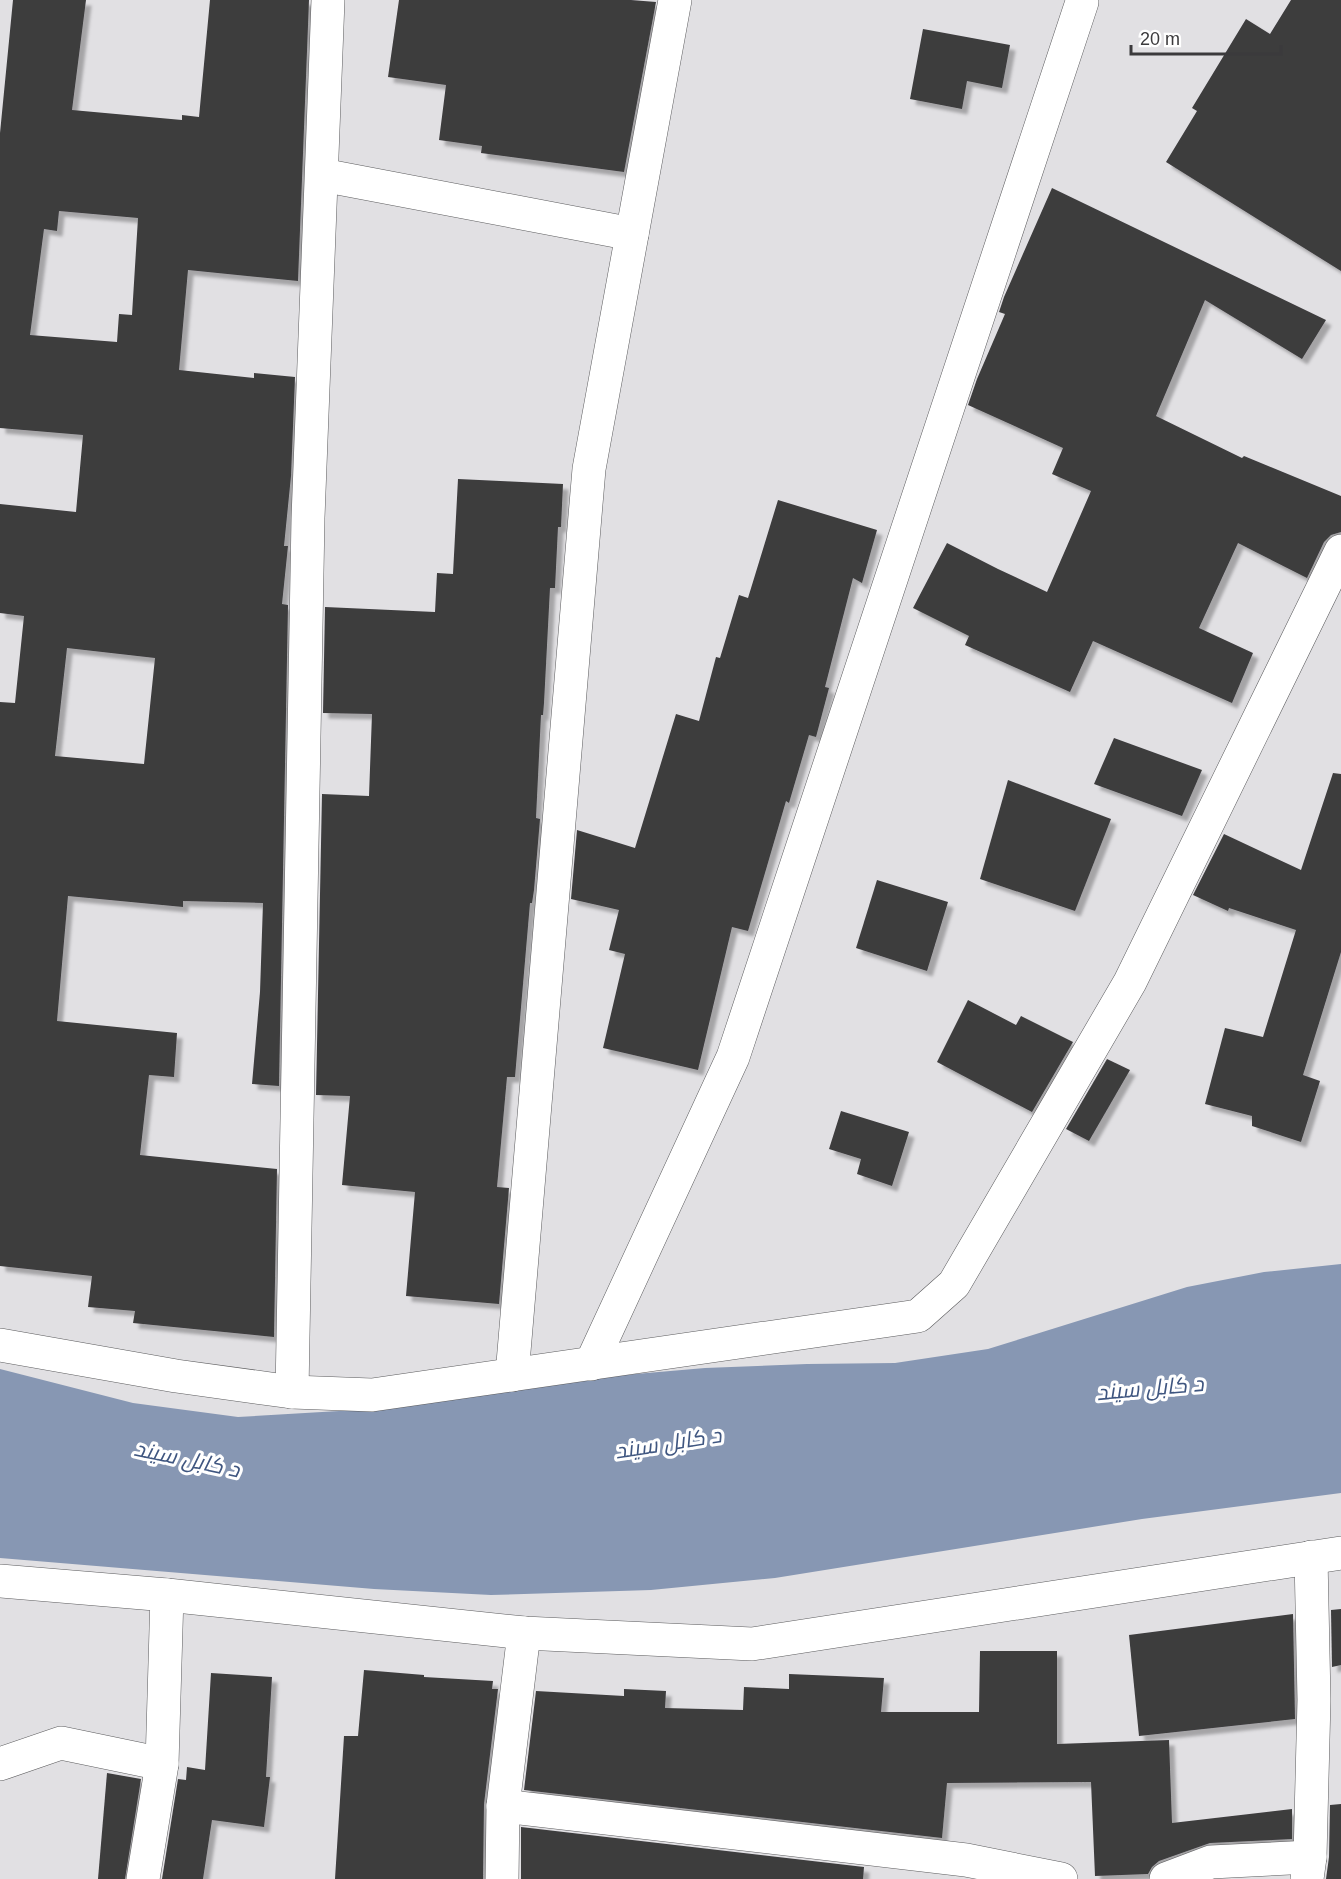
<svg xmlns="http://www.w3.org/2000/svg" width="1341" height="1879" font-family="Helvetica,Cairo,sans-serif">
<defs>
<filter id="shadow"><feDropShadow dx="5.5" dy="5.5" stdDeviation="1.5" flood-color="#0004"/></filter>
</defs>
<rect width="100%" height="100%" fill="#e1e0e3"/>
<path fill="#8797b3" d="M1341,1264v229l-199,26 -367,59 -124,12 -160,5 -117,-6 -374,-31v-189l133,34 105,14 101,-6 204,-29 162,-14 102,-4 88,-1 93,-14 199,-62 77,-15z"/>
<g fill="#3d3c3e" fill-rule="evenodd" filter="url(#shadow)">
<path d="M13,0h73l-14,110 110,10v-5l17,2 11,-117h99l-11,281 -110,-11 -9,100 75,8v-5l41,4 -4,99 -7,70h4l-6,58 6,1 -9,481 -27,-2 8,-92 3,-89 -80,-2v6l-115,-11 -11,125 120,12 -3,44 -25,-2 -9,80 137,14 -3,168 -141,-14 2,-12 -47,-4 4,-31 -92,-10v-564l15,1 9,-87 -24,-3v-109l76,8 7,-77 -83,-7v-295zM59,211l79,7 -6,97 -13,-1 -2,28 -87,-7 14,-106 13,2zM67,648l88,10 -11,106 -89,-8z"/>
<path d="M399,0h232l25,2 -32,170 -143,-19 1,-7 -43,-6 7,-55 -58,-8z"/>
<path d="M1291,0h50v271l-175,-109 31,-51 -5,-3 54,-89 24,15z"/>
<path d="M923,29l87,16 -8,43 -35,-7 -5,28 -52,-10z"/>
<path d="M1052,188l274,132 -24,39 -97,-59 -49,116 86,42 2,-2 97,40v36l-10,3 -7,7 -17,36 -69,-35 -39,85 54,25 -21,50 -139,-62 -23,51 -105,-47 4,-9 -56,-28 34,-65 51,26 49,23 44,-101 -39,-17 11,-26 -95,-43 9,-26 28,-65 -6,-2 5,-15z"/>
<path d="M458,479l105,5 -2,43h-3l-3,61h-5l-6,115 -1,12h-2l-5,103 4,1 -6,71 -2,13h-2l-15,174h-8l-10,110 12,1 -10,116 -93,-8 9,-104 -73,-7 8,-89 -34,-1 6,-301 47,2 3,-82 -49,-1 2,-106 110,5 2,-39 16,1z"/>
<path d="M778,500l99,30 -15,53 -9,-5 -28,109 4,1 -13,49 -7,-2 -20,68 -3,-2 -38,130 -16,-4 -34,143 -95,-22 22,-94 -16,-4 10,-40 -48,-11 6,-69 58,18 41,-134 23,7 17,-64 4,1 19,-63 9,3z"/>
<path d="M1114,738l88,32 -20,46 -88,-32z"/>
<path d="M1333,773l8,1v178l-38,123 17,6 -19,61 -49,-16v-10l-47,-12 20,-76 38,9 33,-107 -67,-22 -1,3 -35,-16 31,-61 77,36z"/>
<path d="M1008,780l103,39 -36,92 -95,-32z"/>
<path d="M877,880l71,22 -21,69 -71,-23z"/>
<path d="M968,1000l48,25 5,-9 52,26 -41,70 -95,-50z"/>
<path d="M1107,1059l23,11 -41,71 -23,-12z"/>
<path d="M841,1111l68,21 -17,54 -35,-12 4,-15 -32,-10z"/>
<path d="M1341,1609v56l-9,2 -1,-57z"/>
<path d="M1293,1614l2,105 -156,17 -10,-101z"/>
<path d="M980,1651h77v93l112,-4 3,83 120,-14v30l-82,4 -51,18 -7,6 -4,7 -53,2 -4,-94 -144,1 -5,55 -418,-48 12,-99 88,5v-7l42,2 -1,17 78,2 1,-23 45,2v-15l95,4 -3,34h98z"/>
<path d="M364,1670l60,5v2l69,4 -1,8h6l-14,115 -1,75h-148l9,-143h14z"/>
<path d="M211,1673l61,4 -6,100h4l-6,50 -52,-7 -9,59h-41l16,-100 8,1 1,-13 18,3z"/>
<path d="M107,1773l34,6 -16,100h-27z"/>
<path d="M1341,1804v75h-15l3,-22 1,-52z"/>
<path d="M521,1827l343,40 -1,12h-342z"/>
</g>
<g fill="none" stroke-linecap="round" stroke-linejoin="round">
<defs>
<g id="street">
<path d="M322,175l310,59"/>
<path d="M0,1345l176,31 116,16 80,3 546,-79 36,-32 176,-302 211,-431"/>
<path d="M591,1364l142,-307 349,-1055"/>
<path d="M512,1375l77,-906 86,-469"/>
<path d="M292,1392l16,-874 20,-518"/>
<path d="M0,1581l167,14 357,38 228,11 589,-91"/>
<path d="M0,1764l61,-21 101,21"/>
<path d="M503,1806l463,54 95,19"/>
<path d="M143,1879l19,-115 5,-169"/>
<path d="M502,1879l1,-73 21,-173"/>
<path d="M1166,1879l45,-17 99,-5"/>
<path d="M1307,1879l3,-22 4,-157 -3,-143"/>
</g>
</defs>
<use href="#street" stroke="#5c5c5e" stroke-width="34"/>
<use href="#street" stroke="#fff" stroke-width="33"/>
</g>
<g text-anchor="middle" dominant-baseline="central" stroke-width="6" stroke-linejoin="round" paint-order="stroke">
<g font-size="22" font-style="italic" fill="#3f5680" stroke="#fff">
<text transform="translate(1150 1388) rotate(-5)">د کابل سيند</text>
<text transform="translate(668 1443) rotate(-9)">د کابل سيند</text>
<text transform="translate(187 1459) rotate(12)">د کابل سيند</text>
</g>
</g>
<path d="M1131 45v9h150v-9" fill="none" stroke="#3b3a3c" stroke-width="3"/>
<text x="1140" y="45" font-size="18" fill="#3b3a3c" stroke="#ffffff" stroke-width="4.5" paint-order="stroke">20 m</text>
</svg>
